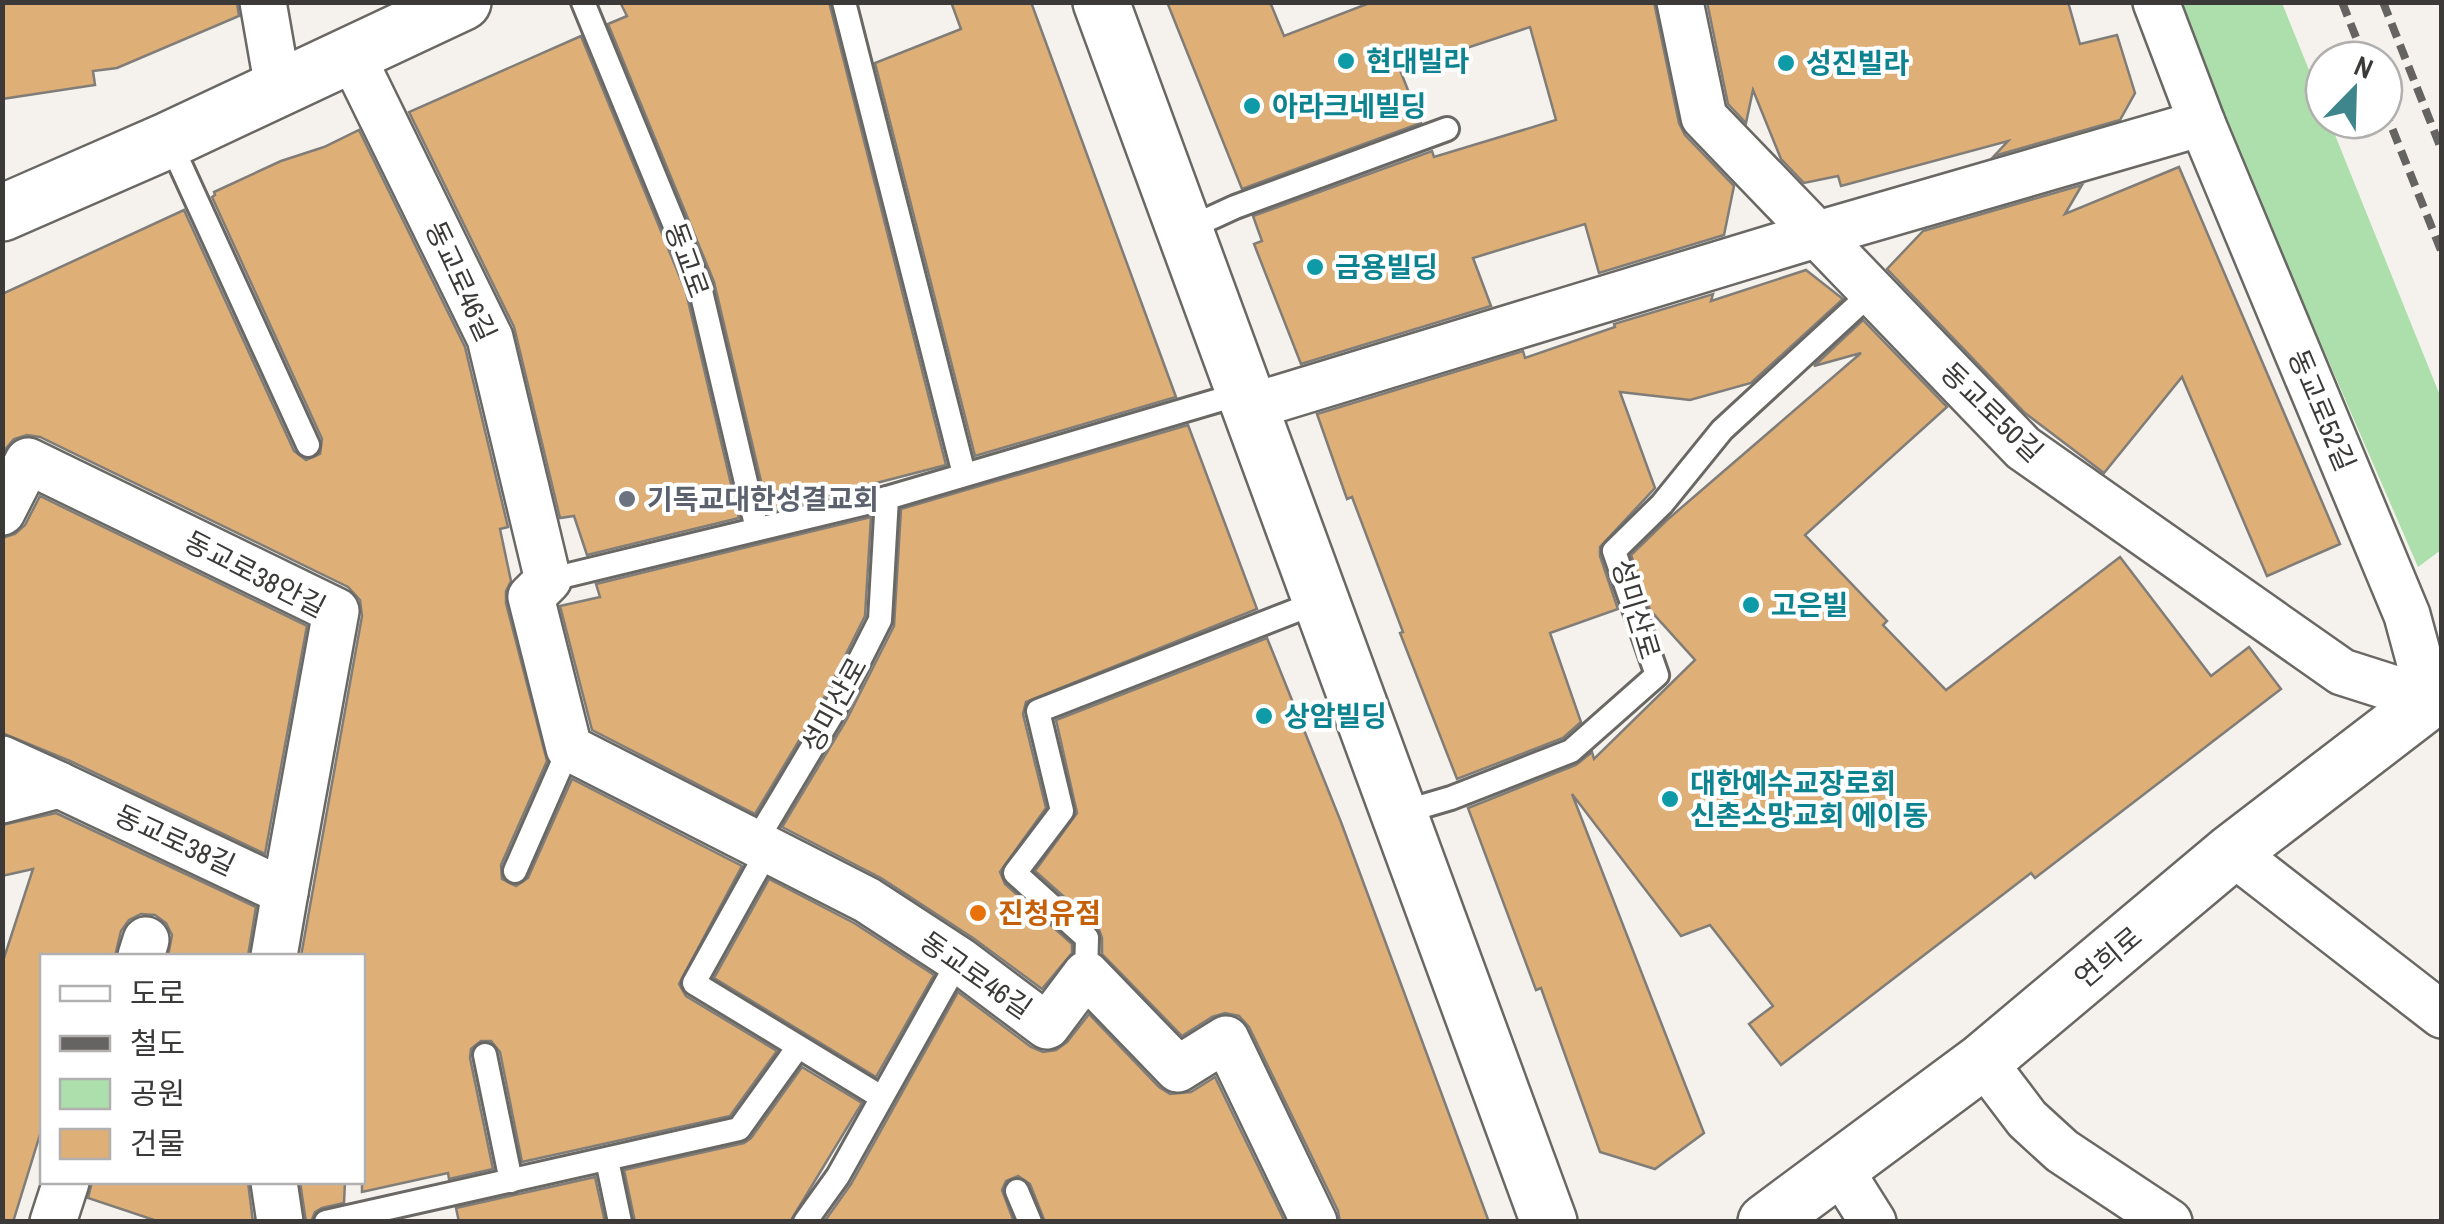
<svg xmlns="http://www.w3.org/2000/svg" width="2444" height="1224" font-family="'Archivo Narrow','Noto Sans KR',sans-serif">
<rect width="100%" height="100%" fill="#f5f2ed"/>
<path fill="#acdfab" d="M2173,3h109l42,104v13h5l112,278v152l-23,17z"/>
<g fill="#deaf76" stroke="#807d79" stroke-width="2.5">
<path d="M2,2h235l2,14 -122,52 -24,3 2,14 -93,14z"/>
<path d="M620,2h209l117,463 -178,46 -54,-229 -106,-258 19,-8z"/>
<path d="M951,2h80l145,395 -201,59 -100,-393 86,-34z"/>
<path d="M1167,2h103l14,34 88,-34h282l25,121 6,12 49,51 -10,49 -125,38 -14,-49 -112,34 18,48 -190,58 -47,-120 8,-3 -9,-25 179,-65 2,6 122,-37 -26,-93 -130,43 21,53 -179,66z"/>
<path d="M1707,2h361l12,42 37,-9 18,58 -15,27 -126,36 14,-15 -167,45 -3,-10 -34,7 -23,-24 -28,-69 -7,33 -18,-19z"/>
<path d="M581,36l105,256 53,226 -152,37 -13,-39 -14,2 -46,-191 -105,-215z"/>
<path d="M359,130l106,217 43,180 -8,2 11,52 -5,10v12l41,158 -46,104 1,14 14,7 12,-8 44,-99 170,87 -63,118 7,12 91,55 -47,65 -208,46 -22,-110 -9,-11h-10l-10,8 -1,9 23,111 -44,10 -1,-6 -86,19v-236h-61l61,-340 -2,-16 -12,-13 -308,-150 -13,-2 -13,4 -12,14v-159l182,-84 110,241 12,9 14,-6 2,-15 -110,-242 3,-2 -1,-3 67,-31 43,-14z"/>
<path d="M2179,167l161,377 -73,32 -85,-199 -78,96 -79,-60 -138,-144 36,-38 159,-46 -17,29z"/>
<path d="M1806,270l37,29 -92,84 -61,17 -70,-8 35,96 -55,59v9l18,53 -68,24 31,89 -18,16 -106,41 -57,-146 3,-1 -51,-135 -5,2 -30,-85 206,-63 2,7 90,-31 -1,-3 99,-30 -2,7z"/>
<path d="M1863,320l84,87 -142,128 82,86 -4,4 63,65 174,-133 91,119 38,-29 32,42 -246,189 -4,-5 -250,192 -32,-41 24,-18 -63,-81 -29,11 -109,-142 132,339 -49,36 -55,-17 -59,-164 -5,2 -68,-182 108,-43 16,-13 2,7 101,-99 -45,-50 -19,-55 36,-35 194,-167 -47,13z"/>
<path d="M1188,425l69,184 -231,93 -3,12 23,94 -46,64 5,12 67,60v9l-30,36 -69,-51 -92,-60 -99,-51 65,-108 47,-93 7,-117z"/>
<path d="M40,496l267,130 -42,228 -195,-93 -68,-28v-195l13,-4 10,-9z"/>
<path d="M871,517l-6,99 -44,88 -66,110 -163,-84 -32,-124 40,-9 -4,-13z"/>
<path d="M1267,638l74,184 148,400h-149l-2,-11 -89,-184 -10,-11 -14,-3 -13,4 -30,19 -80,-82v-16l-4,-11 -63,-56 42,-58 -21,-93z"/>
<path d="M56,813l200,94 -8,49h-80l4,-21 -6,-12 -11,-8 -14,-1 -12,6 -8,11 -6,25h-73v172l-29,94h-11v-258l31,-95 -31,7v-51z"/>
<path d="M769,879l85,44 80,52 -58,102 -162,-99z"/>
<path d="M958,992l73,55 12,5 13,-2 11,-8 22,-28 70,73 11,7 21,-2 24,-15 70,145h-240l-15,-38 -12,-8 -12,5 -4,9 12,32h-190l27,-38z"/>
<path d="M802,1067l60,36 -72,119h-155l-11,-52 120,-27 7,-5z"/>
<path d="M595,1177l10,45h-146l-3,-14z"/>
<path d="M92,1182h156l5,40h-93l-72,-24z"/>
<path d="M300,1182h45l-1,21 -22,5 -7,4 -4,10h-5z"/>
</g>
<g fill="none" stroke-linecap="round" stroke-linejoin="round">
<defs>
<g id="lane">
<path d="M583,2l117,285 57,242"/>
<path d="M844,2l120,472"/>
<path d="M169,140l139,305"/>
<path d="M1185,230l50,-23 212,-78"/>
<path d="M548,580l339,-82 356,-105"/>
<path d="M1400,813l51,-15 120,-47 86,-76 -43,-124 48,-47 60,-74 150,-138"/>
<path d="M755,843l79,-132 46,-91 7,-122"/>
<path d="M768,850l-74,133 187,114"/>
<path d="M515,871l54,-123"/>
<path d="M1086,974l1,-36 -72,-65 47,-62 -24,-100 285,-111"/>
<path d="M485,1055l26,126"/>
<path d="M607,1160l13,62"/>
<path d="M1017,1191l13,31"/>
<path d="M326,1222l413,-93 59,-82"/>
<path d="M805,1222l33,-46 121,-216"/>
</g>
<g id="street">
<path d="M263,2l15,86"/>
<path d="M1680,2l24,115 319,331 319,224 88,28"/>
<path d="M2156,2l46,121 205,492 23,85"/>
<path d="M351,54l139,284 58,242 -17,17 38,151 298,152 92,60 88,66 39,-52 92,95 48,-30 88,183"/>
<path d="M1250,407l565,-172 387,-112"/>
<path d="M2,512l26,-51 308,150 -51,281"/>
<path d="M2,759l57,26"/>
<path d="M2,800l57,-15 226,107 -11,64"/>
<path d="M2232,852l210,163"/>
<path d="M141,956l5,-16"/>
<path d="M1983,1061l44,58 35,32 107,71"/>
<path d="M1839,1168l34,54"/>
<path d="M274,1182l6,40"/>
<path d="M53,1222l13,-40"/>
</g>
<g id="secondary">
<path d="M1101,2l448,1220"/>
<path d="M2,213l167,-73 294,-138"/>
<path d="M1766,1222l217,-161 249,-209 210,-161"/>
</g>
</defs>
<use href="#lane" stroke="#6a6864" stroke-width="28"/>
<use href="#street" stroke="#6a6864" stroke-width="50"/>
<use href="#secondary" stroke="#6a6864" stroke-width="60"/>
<use href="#lane" stroke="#fff" stroke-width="22"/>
<use href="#street" stroke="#fff" stroke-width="45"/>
<use href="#secondary" stroke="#fff" stroke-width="55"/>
<g stroke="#666462" stroke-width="8" stroke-dasharray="15 8" stroke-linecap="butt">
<path d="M2342,2l23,58"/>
<path d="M2383,2l59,149"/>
<path d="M2384,108l58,145"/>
</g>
</g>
<g fill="#0f9aa8" stroke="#fff" stroke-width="4">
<circle cx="1346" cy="61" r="10"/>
<circle cx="1786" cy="63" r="10"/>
<circle cx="1252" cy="106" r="10"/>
<circle cx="1315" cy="267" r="10"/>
<circle cx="1751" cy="605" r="10"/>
<circle cx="1264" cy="716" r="10"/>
<circle cx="1670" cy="799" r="10"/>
</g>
<circle fill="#6b7280" stroke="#fff" stroke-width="4" cx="627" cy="499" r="10"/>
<circle fill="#e8710a" stroke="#fff" stroke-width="4" cx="978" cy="913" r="10"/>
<g text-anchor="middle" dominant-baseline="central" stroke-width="8" stroke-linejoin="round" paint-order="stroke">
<g font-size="28" font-weight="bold" fill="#0d838f" stroke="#fff" text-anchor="start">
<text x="1366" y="61">현대빌라</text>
<text x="1806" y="63">성진빌라</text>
<text x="1272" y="106">아라크네빌딩</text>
<text x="1335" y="267">금용빌딩</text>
<text x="1771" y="605">고은빌</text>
<text x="1284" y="716">상암빌딩</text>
<text x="1690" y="783">대한예수교장로회<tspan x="1690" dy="32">신촌소망교회 에이동</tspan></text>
</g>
<g font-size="28" fill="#3b3a38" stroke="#fff">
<text transform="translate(687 260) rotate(70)">동교로</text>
<text transform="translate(461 281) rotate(65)">동교로46길</text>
<text transform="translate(2322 410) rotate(67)">동교로52길</text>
<text transform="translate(1992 412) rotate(44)">동교로50길</text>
<text transform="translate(255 574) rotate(27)">동교로38안길</text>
<text transform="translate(1636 609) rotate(73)">성미산로</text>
<text transform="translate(834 705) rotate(-61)">성미산로</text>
<text transform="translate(175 840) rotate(25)">동교로38길</text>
<text transform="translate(2108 957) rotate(-40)">연희로</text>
<text transform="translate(976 975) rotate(35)">동교로46길</text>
</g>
<g font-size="28" font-weight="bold" fill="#5b616d" stroke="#fff" text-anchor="start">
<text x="647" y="499">기독교대한성결교회</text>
</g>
<g font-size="28" font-weight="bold" fill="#c56008" stroke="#fff" text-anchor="start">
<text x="998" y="913">진청유점</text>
</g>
</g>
<rect width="2444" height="1224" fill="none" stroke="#3b3a38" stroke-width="10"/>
<rect x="40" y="954" width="325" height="230" fill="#ffffff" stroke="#b1b0af" stroke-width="2.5"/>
<rect x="60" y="986" width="50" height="15" fill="#ffffff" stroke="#b1b0af" stroke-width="2.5"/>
<text x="130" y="1004" font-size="30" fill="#3b3a38">도로</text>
<rect x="60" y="1036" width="50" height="15" fill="#666462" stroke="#b1b0af" stroke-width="2.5"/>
<text x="130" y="1054" font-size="30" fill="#3b3a38">철도</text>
<rect x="60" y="1079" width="50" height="30" fill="#acdfab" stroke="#b1b0af" stroke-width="2.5"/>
<text x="130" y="1104" font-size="30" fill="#3b3a38">공원</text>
<rect x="60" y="1129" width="50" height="30" fill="#deaf76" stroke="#b1b0af" stroke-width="2.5"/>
<text x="130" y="1154" font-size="30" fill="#3b3a38">건물</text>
<g transform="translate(2354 90) rotate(23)"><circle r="48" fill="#ffffff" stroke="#b1b0af" stroke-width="2.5"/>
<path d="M0-8L18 38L0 25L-18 38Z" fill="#3e858c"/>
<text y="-15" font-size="28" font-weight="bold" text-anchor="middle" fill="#3b3a38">N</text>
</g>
</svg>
